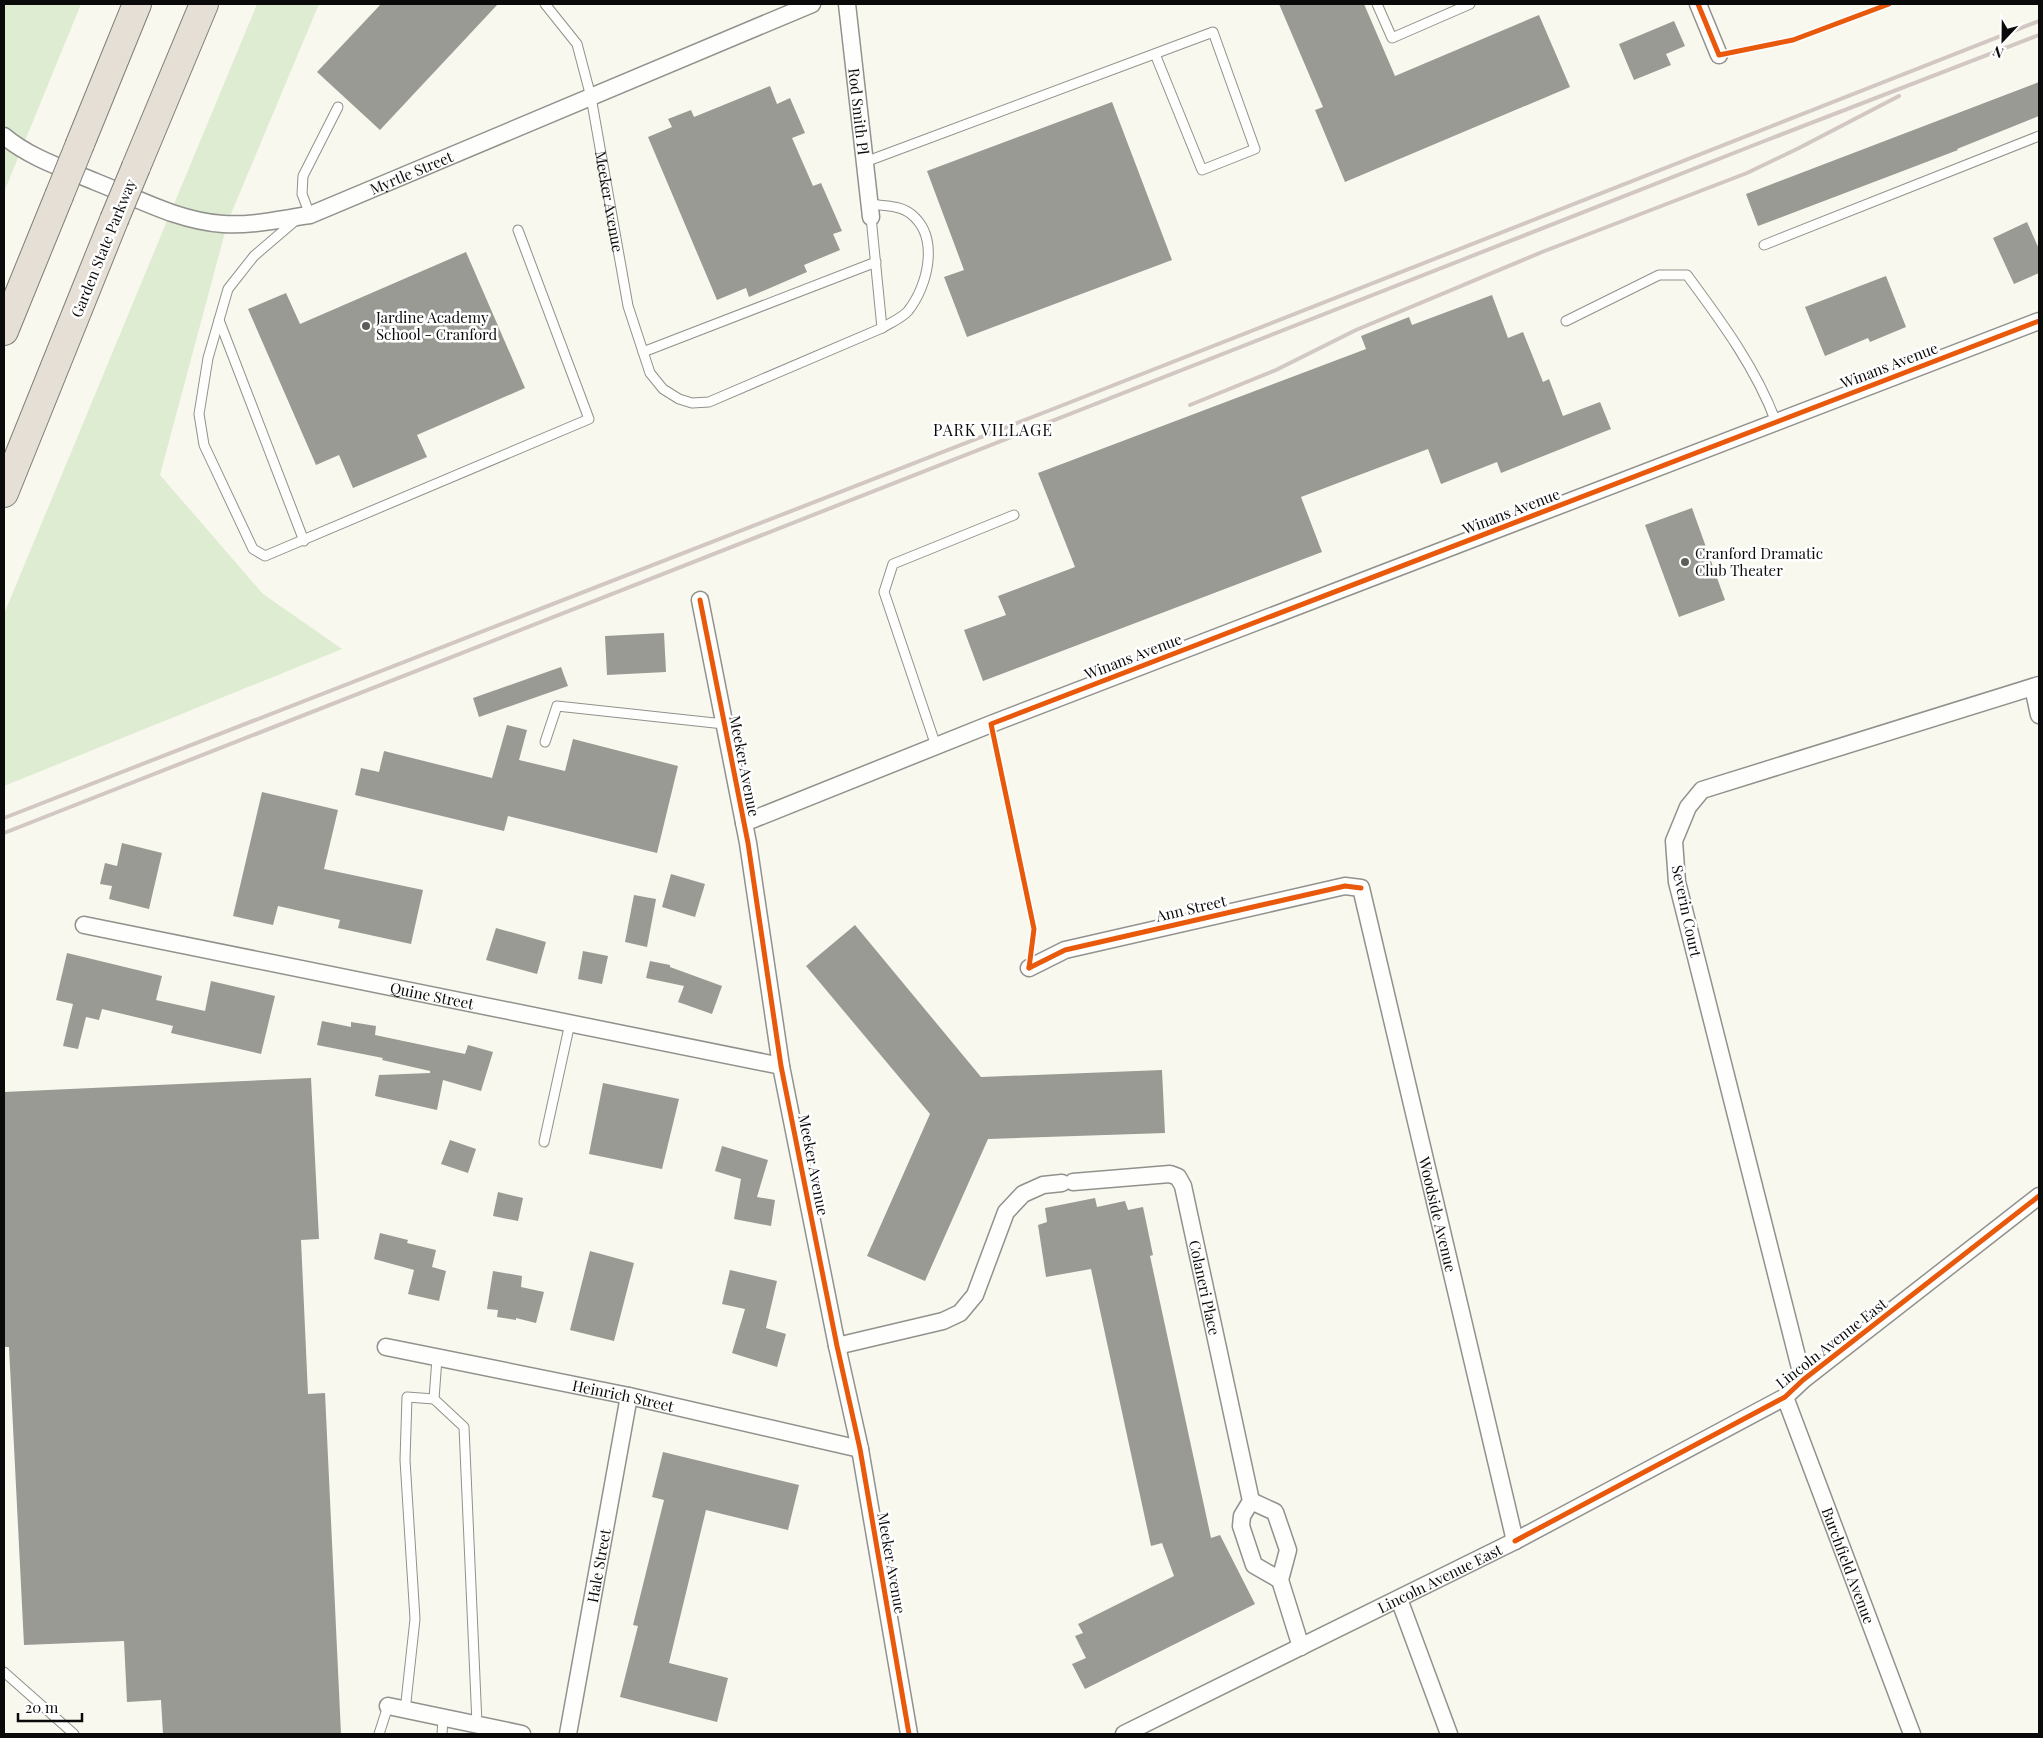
<svg xmlns="http://www.w3.org/2000/svg" width="2043" height="1738" font-family="'Playfair Display',serif">
<rect width="100%" height="100%" fill="#f8f8ee"/>
<g fill="#deecd1">
<path d="M4,4h77l-77,188z"/>
<path d="M257,4h62l-91,217 -68,254 103,119 79,55 -338,137v-172z"/>
</g>
<g fill="#9a9a94">
<path d="M381,4h117l-118,126 -63,-58z"/>
<path d="M1279,4h85l31,72 144,-61 31,72 -225,95 -30,-72 8,-3z"/>
<path d="M1674,21l11,25 -19,8 5,11 -37,15 -15,-36z"/>
<path d="M2039,82v34l-82,33 1,1 -200,76 -12,-32z"/>
<path d="M770,86l7,18 13,-6 15,35 -13,5 21,48 8,-3 21,48 -9,3 7,16 -36,15 3,7 -58,25 -3,-9 -29,12 -69,-163 24,-10 -4,-8 23,-9 3,7z"/>
<path d="M1112,102l60,158 -205,77 -23,-60 20,-7 -37,-99z"/>
<path d="M2027,222l12,27v24l-25,11 -21,-46z"/>
<path d="M466,252l59,136 -108,47 10,22 -74,31 -14,-33 -23,10 -68,-156 38,-16 14,31z"/>
<path d="M1886,276l20,51 -36,15 -2,-4 -43,18 -20,-49z"/>
<path d="M1492,295l16,43 15,-6 20,50 6,-3 14,37 37,-14 11,27 -110,44 -4,-11 -56,22 -13,-35 -127,48 21,55 -339,129 -19,-51 42,-15 -8,-19 77,-29 -37,-94 328,-124 -5,-13 48,-19 3,8z"/>
<path d="M1692,508l33,92 -46,17 -34,-92z"/>
<path d="M664,633l2,39 -59,3 -2,-39z"/>
<path d="M561,667l7,19 -89,31 -6,-19z"/>
<path d="M507,725l20,5 -8,30 46,11 8,-32 105,27 -21,87 -149,-37 -4,15 -149,-36 6,-27 18,4 5,-21 108,27z"/>
<path d="M262,792l76,18 -14,59 99,21 -12,54 -73,-16 2,-8 -62,-14 -5,19 -40,-9z"/>
<path d="M122,843l40,10 -13,56 -40,-10 3,-13 -12,-2 5,-21 12,3z"/>
<path d="M671,874l34,10 -10,33 -33,-10z"/>
<path d="M634,895l22,4 -9,48 -22,-5z"/>
<path d="M855,925l126,152 181,-7 3,63 -177,6 -63,142 -58,-25 63,-142 -124,-148z"/>
<path d="M496,928l50,14 -9,32 -51,-14z"/>
<path d="M583,951l25,5 -6,28 -24,-5z"/>
<path d="M67,953l95,23 -6,24 49,11 6,-30 64,15 -14,58 -90,-21 2,-7 -71,-17 -3,11 -13,-3 -8,32 -15,-3 10,-42 -17,-4z"/>
<path d="M650,961l20,4v2l52,19 -10,28 -34,-12 6,-16 -38,-8z"/>
<path d="M322,1021l29,6v-5l25,4 -1,9 90,19 3,-9 25,7 -12,39 -38,-11 -6,30 -62,-14 4,-21 51,-2v-2l-48,-11 1,-2 -66,-13z"/>
<path d="M311,1078l8,161 -18,1 7,154 17,-1 16,341h-178l-2,-34 -34,2 -3,-61 -100,4 -15,-298h-5v-255z"/>
<path d="M603,1083l76,16 -17,70 -73,-15z"/>
<path d="M450,1140l26,9 -8,24 -27,-9z"/>
<path d="M722,1146l46,14 -11,37 18,3 -4,26 -37,-7 7,-40 -26,-8z"/>
<path d="M498,1192l25,6 -5,23 -25,-5z"/>
<path d="M1095,1198l2,9 28,-6 3,9 15,-3 10,48 -3,1 61,282 9,-3 35,69 -170,85 -13,-25 14,-6 -11,-22 8,-3 -5,-9 96,-48 -12,-33 -11,3 -60,-277 -45,8 -8,-52 9,-3 -2,-14z"/>
<path d="M380,1233l28,7 -1,3 29,7 -4,17 14,4 -7,30 -31,-7 6,-24 -40,-11z"/>
<path d="M590,1251l44,12 -20,78 -44,-11z"/>
<path d="M730,1270l47,11 -11,47 20,6 -9,33 -45,-14 13,-44 -23,-5z"/>
<path d="M493,1271l29,5 -1,11 23,5 -8,31 -20,-5v2l-19,-3 1,-7 -11,-1z"/>
<path d="M663,1452l136,33 -11,45 -82,-20 -37,153 59,15 -11,44 -97,-25 18,-71 -5,-1 31,-125 -12,-3z"/>
</g>
<g fill="none" stroke-linecap="round" stroke-linejoin="round">
<defs>
<g id="lane">
<path id="s1" d="M545,4l32,40 14,53 37,209 22,67 13,16 16,10 13,4 17,-1 173,-74 -11,-111"/>
<path d="M1377,4l15,34 78,-34"/>
<path d="M865,162l348,-130 42,117 -53,21 -47,-116"/>
<path d="M870,204c13,2 30,1 41,10 29,23 17,72 -3,97 -6,7 -18,12 -26,17"/>
<path d="M310,215l-8,-21 1,-18 35,-69"/>
<path d="M296,220l-42,36 -26,33 -20,69 -9,56 5,31 49,104 12,7 324,-137 -71,-189"/>
<path d="M1764,245l275,-109"/>
<path d="M219,320l85,221"/>
<path d="M1566,321l93,-46h28c34,46 69,93 89,147"/>
<path d="M643,352l233,-90"/>
<path d="M545,742l12,-36 167,18"/>
<path d="M936,746l-52,-154 9,-28 121,-49"/>
<path d="M544,1142l26,-119"/>
<path d="M434,1399l30,28 13,297"/>
<path d="M4,1672l70,62"/>
<path d="M405,1711l10,-92 -10,-159 2,-63 27,2 3,-41"/>
<path d="M379,1734l9,-28"/>
<path d="M442,1734l1,-15"/>
</g>
<g id="street">
<path id="s2" d="M847,4l24,213"/>
<path d="M1698,4l21,51"/>
<path id="s3" d="M4,136c26,22 61,33 92,46 41,16 82,39 127,42 29,2 58,-5 87,-9l502,-211"/>
<path d="M700,600l48,243 33,223 56,280 23,103 49,285"/>
<path d="M2033,687l6,28"/>
<path d="M744,823l247,-99 1048,-403"/>
<path id="s4" d="M84,925l697,141"/>
<path id="s5" d="M1029,968l36,-18 280,-64 16,2 154,653"/>
<path id="s6" d="M1073,1182l97,-8 8,3 5,9 68,315 -9,15 -1,10 13,39 26,15"/>
<path d="M837,1346l106,-25 17,-8 15,-18 31,-83 17,-18 20,-9 19,-2"/>
<path id="s7" d="M386,1347l243,49 231,53"/>
<path d="M1803,1380l-126,-498 -3,-41 14,-34 14,-17 337,-105"/>
<path id="s8" d="M1785,1397l127,337"/>
<path d="M1251,1501l24,11 13,38 -8,30 21,67"/>
<path d="M1399,1599l50,135"/>
<path d="M388,1706l134,28"/>
<path id="s9" d="M568,1734l61,-338"/>
<path id="s10" d="M1124,1734l391,-193 270,-144 18,-17 236,-184"/>
</g>
<g id="highway">
<path d="M80,144l57,-140"/>
<path d="M136,167l68,-163"/>
<path d="M4,331l55,-135"/>
<path d="M4,493l110,-273"/>
</g>
</defs>
<use href="#lane" stroke="#91918d" stroke-width="11"/>
<use href="#street" stroke="#91918d" stroke-width="19"/>
<use href="#highway" stroke="#7e7e7a" stroke-width="30"/>
<use href="#lane" stroke="#fefefc" stroke-width="9"/>
<use href="#street" stroke="#fefefc" stroke-width="16"/>
<use href="#highway" stroke="#e6dfd5" stroke-width="28"/>
<g stroke="#d3c7c4" stroke-width="4">
<path d="M1190,405l86,-35 80,-40 186,-78 205,-79 52,-25 100,-52"/>
<path d="M4,818l1049,-409 986,-388"/>
<path d="M4,833l1763,-693 272,-105"/>
</g>
<defs>
<g id="highway-bridge">
<path d="M59,196l21,-52"/>
<path d="M114,220l22,-53"/>
</g>
</defs>
<use href="#highway-bridge" stroke="#7e7e7a" stroke-width="30" stroke-linecap="butt"/>
<use href="#highway-bridge" stroke="#e6dfd5" stroke-width="28"/>
<defs>
<g id="cycleway">
<path d="M1698,4l21,51 74,-15 96,-36"/>
<path d="M700,600l48,243 33,223 56,280 23,103 49,285"/>
<path d="M1029,968l5,-39 -43,-205 1048,-403"/>
<path d="M1029,968l36,-18 280,-64 16,2"/>
<path d="M1515,1541l270,-144 18,-17 236,-184"/>
</g>
</defs>
<use href="#cycleway" stroke="#fff" stroke-width="8"/>
<use href="#cycleway" stroke="#e8590c" stroke-width="5"/>
</g>
<g fill="#5d5d5a" stroke="#fff" stroke-width="2">
<circle cx="366" cy="326" r="5"/>
<circle cx="1685" cy="562" r="5"/>
</g>
<g text-anchor="middle" dominant-baseline="central" stroke-width="5" stroke-linejoin="round" paint-order="stroke">
<g font-size="15" fill="#0a0a0a" stroke="#fff">
<text stroke="none"><textPath href="#s2" startOffset="108">Rod Smith Pl</textPath></text>
<text stroke="none"><textPath href="#s3" startOffset="435">Myrtle Street</textPath></text>
<text stroke="none"><textPath href="#s1" startOffset="212">Meeker Avenue</textPath></text>
<text transform="translate(103 248) rotate(-68)">Garden State Parkway</text>
<text transform="translate(1889 365) rotate(-21)">Winans Avenue</text>
<text transform="translate(1511 511) rotate(-21)">Winans Avenue</text>
<text transform="translate(1133 656) rotate(-21)">Winans Avenue</text>
<text transform="translate(745 766) rotate(79)">Meeker Avenue</text>
<text transform="translate(1191 908) rotate(-13)">Ann Street</text>
<text transform="translate(1687 911) rotate(78)">Severin Court</text>
<text stroke="none"><textPath href="#s4" startOffset="355">Quine Street</textPath></text>
<text transform="translate(814 1165) rotate(79)">Meeker Avenue</text>
<text stroke="none"><textPath href="#s5" startOffset="679">Woodside Avenue</textPath></text>
<text stroke="none"><textPath href="#s6" startOffset="220">Colaneri Place</textPath></text>
<text transform="translate(1831 1343) rotate(-38)">Lincoln Avenue East</text>
<text stroke="none"><textPath href="#s7" startOffset="242">Heinrich Street</textPath></text>
<text transform="translate(892 1563) rotate(80)">Meeker Avenue</text>
<text stroke="none"><textPath href="#s9" startOffset="171">Hale Street</textPath></text>
<text stroke="none"><textPath href="#s8" startOffset="180">Burchfield Avenue</textPath></text>
<text stroke="none"><textPath href="#s10" startOffset="352">Lincoln Avenue East</textPath></text>
</g>
<g font-size="15" fill="#0a0a0a" stroke="#fff" text-anchor="start">
<text x="376" y="317">Jardine Academy<tspan x="376" dy="17">School - Cranford</tspan></text>
<text x="1695" y="553">Cranford Dramatic<tspan x="1695" dy="17">Club Theater</tspan></text>
</g>
<g font-size="16" letter-spacing="1" fill="#0a0a0a" stroke="#fff">
<text x="993" y="429">PARK VILLAGE</text>
</g>
</g>
<rect width="2043" height="1738" fill="none" stroke="#0a0a0a" stroke-width="10"/>
<g transform="translate(2003 40) rotate(202)" stroke="#ffffff" stroke-width="4" paint-order="stroke">
<path d="M0-4L9 19L0 12L-9 19Z" fill="#0a0a0a"/>
<text y="-8" font-size="14" font-weight="bold" text-anchor="middle" fill="#0a0a0a">N</text>
</g>
<path d="M18 1713v8h64v-8" fill="none" stroke="#0a0a0a" stroke-width="2.5"/>
<text x="25" y="1713" font-size="15" fill="#0a0a0a" stroke="#ffffff" stroke-width="4" paint-order="stroke">20 m</text>
</svg>
